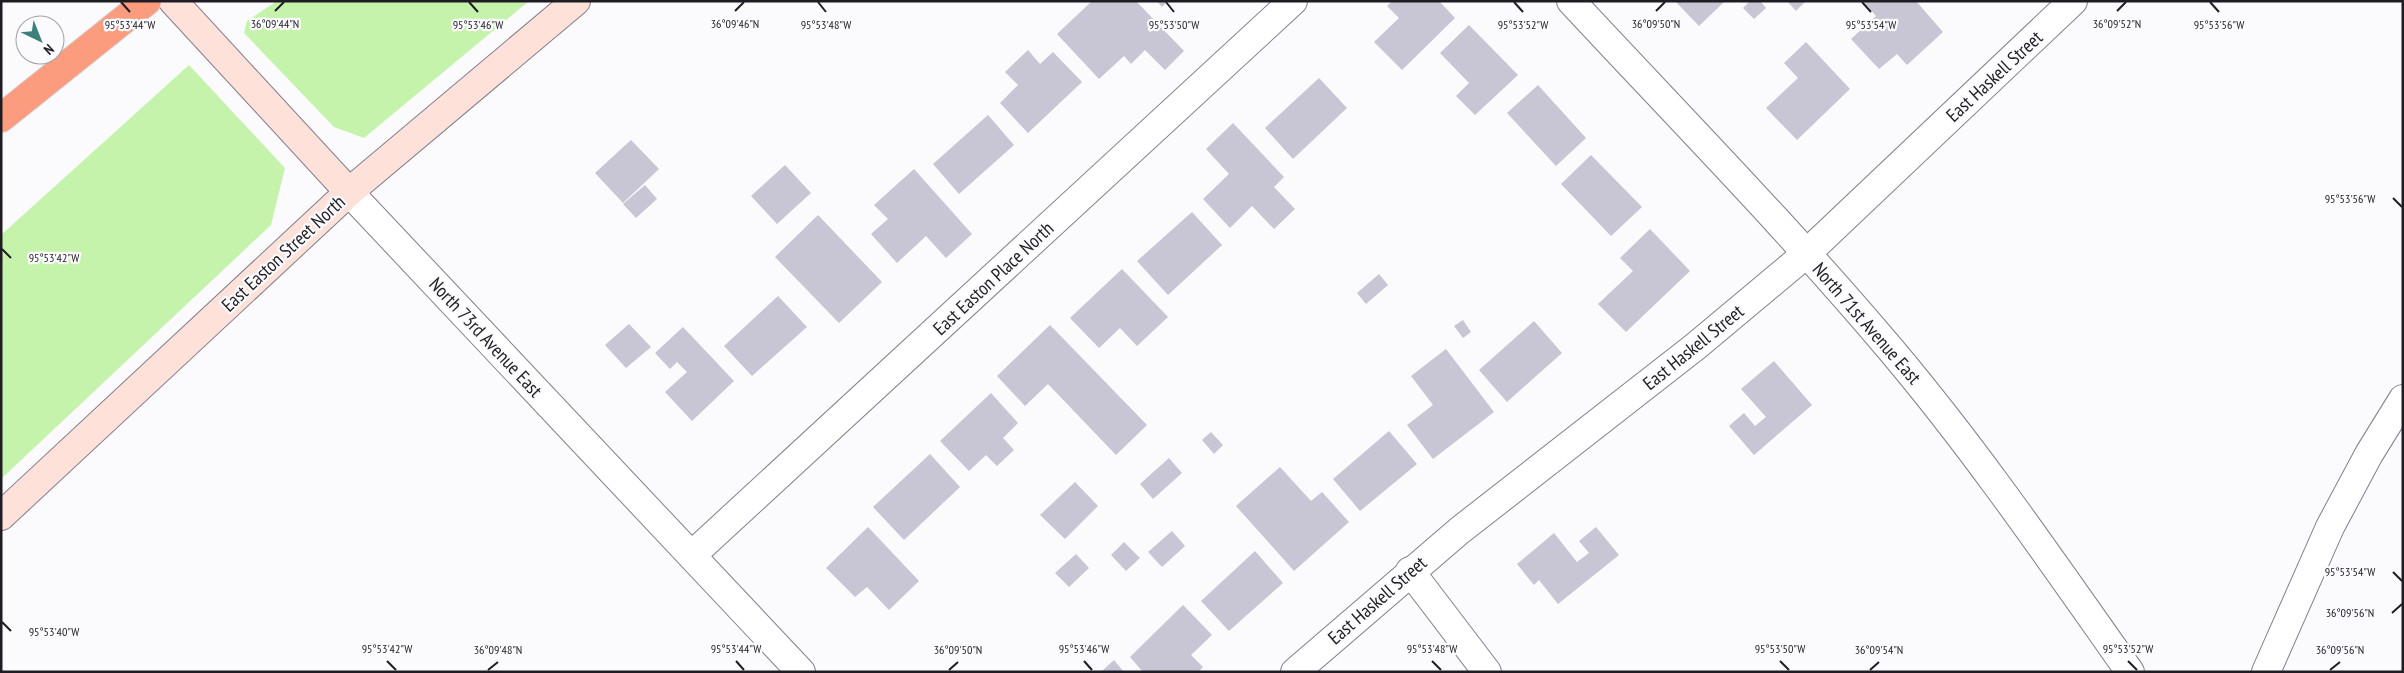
<svg xmlns="http://www.w3.org/2000/svg" width="2404" height="673" font-family="'PT Sans Narrow',sans-serif">
<rect width="100%" height="100%" fill="#fbfafd"/>
<g fill="#c5f3ab">
<path d="M277,1h252l-165,137 -30,-11 -90,-94 3,-12z"/>
<path d="M189,65l96,103 -14,57 -270,254v-244z"/>
</g>
<g fill="#c8c5d4">
<path d="M1092,1h44l48,50 -19,19 -20,-20 -14,14 -7,-8 -25,23 -42,-45z"/>
<path d="M1157,1h11l-6,6z"/>
<path d="M1392,1h47l16,17 -53,52 -28,-28 25,-24 -12,-12z"/>
<path d="M1675,1h50l-26,25z"/>
<path d="M1750,1h10l6,7 -12,11 -11,-11z"/>
<path d="M1787,1h19l-10,10z"/>
<path d="M1863,1h53l27,31 -36,33 -10,-11 -18,15 -28,-30 25,-23z"/>
<path d="M1469,25l49,50 -43,40 -19,-19 13,-13 -29,-30z"/>
<path d="M1806,42l44,47 -53,51 -31,-32 32,-30 -14,-15z"/>
<path d="M1028,50l12,14 13,-12 29,30 -54,51 -28,-30 18,-18 -13,-13z"/>
<path d="M1319,78l28,30 -54,51 -28,-31z"/>
<path d="M1538,85l48,53 -30,28 -49,-53z"/>
<path d="M988,115l26,30 -55,49 -26,-30z"/>
<path d="M1233,123l51,54 -10,10 21,22 -21,20 -22,-23 -22,22 -27,-29 26,-25 -23,-25z"/>
<path d="M631,140l28,29 -36,34 -28,-30z"/>
<path d="M1591,155l51,52 -31,29 -50,-52z"/>
<path d="M785,165l26,28 -34,31 -26,-28z"/>
<path d="M914,169l58,65 -26,24 -20,-22 -29,27 -26,-29 17,-15 -14,-14z"/>
<path d="M645,185l12,14 -21,19 -13,-14z"/>
<path d="M1192,212l30,33 -54,50 -31,-34z"/>
<path d="M818,215l64,67 -43,41 -64,-66z"/>
<path d="M1650,229l40,42 -64,61 -28,-28 35,-33 -13,-13z"/>
<path d="M1122,269l46,48 -31,29 -17,-18 -21,20 -29,-30z"/>
<path d="M1379,274l9,11 -22,19 -9,-11z"/>
<path d="M778,296l29,31 -55,49 -28,-30z"/>
<path d="M1463,320l8,12 -8,6 -9,-12z"/>
<path d="M1534,321l28,32 -55,49 -28,-32z"/>
<path d="M629,324l22,23 -25,21 -21,-23z"/>
<path d="M1050,325l97,100 -31,30 -68,-71 -23,22 -28,-30z"/>
<path d="M683,327l51,54 -42,40 -27,-29 22,-20 -10,-10 -7,7 -15,-16z"/>
<path d="M1446,349l48,63 -61,47 -26,-34 26,-20 -22,-29z"/>
<path d="M1774,361l38,44 -58,50 -25,-29 15,-13 11,13 11,-9 -25,-28z"/>
<path d="M991,393l27,30 -15,15 11,12 -17,16 -11,-11 -17,16 -29,-30z"/>
<path d="M1389,431l28,33 -57,47 -27,-32z"/>
<path d="M1211,432l12,13 -9,9 -12,-14z"/>
<path d="M930,454l30,33 -56,53 -31,-33z"/>
<path d="M1169,458l13,15 -29,26 -13,-15z"/>
<path d="M1280,467l31,34 11,-9 27,30 -55,49 -58,-65z"/>
<path d="M1075,482l23,24 -33,33 -25,-24z"/>
<path d="M868,527l51,54 -30,29 -22,-23 -12,10 -29,-29z"/>
<path d="M1596,527l23,28 -61,49 -19,-24 -5,5 -17,-21 37,-31 23,29 12,-9 -10,-12z"/>
<path d="M1172,531l13,15 -23,21 -14,-15z"/>
<path d="M1124,542l16,16 -14,13 -15,-16z"/>
<path d="M1255,551l28,32 -54,48 -28,-30z"/>
<path d="M1076,554l13,14 -20,19 -14,-14z"/>
<path d="M1183,605l29,30 -21,20 12,12 -5,5h-55l-13,-15z"/>
<path d="M1114,660l10,12h-23z"/>
</g>
<g fill="none" stroke-linecap="round" stroke-linejoin="round">
<defs>
<g id="street">
<path d="M1571,1c108,116 219,229 321,350 86,102 161,212 238,321"/>
<path d="M349,192l452,480"/>
<path d="M692,555l601,-554"/>
<path d="M1410,571l77,101"/>
<path d="M1295,672l164,-141 237,-185 110,-92 267,-253"/>
<path d="M2266,672l64,-145 39,-73 34,-55"/>
</g>
<g id="secondary">
<path d="M173,1l176,191"/>
<path d="M1,516l348,-324 227,-191"/>
</g>
<path id="highway" d="M1,118l146,-117"/>
</defs>
<use href="#street" stroke="#827e8d" stroke-width="30"/>
<use href="#secondary" stroke="#827e8d" stroke-width="30"/>
<use href="#highway" stroke="#d7d6d7" stroke-width="30"/>
<use href="#street" stroke="#fff" stroke-width="28"/>
<use href="#secondary" stroke="#fee1d9" stroke-width="28"/>
<use href="#highway" stroke="#fc9c7f" stroke-width="28"/>
</g>
<path fill="none" stroke="#1f1d23" stroke-width="2" d="M121,2l9,10M469,2l9,10M818,2l8,10M1166,2l8,10M1514,2l9,10M1862,2l9,10M2210,2l9,10M275,11l9,-9M735,11l9,-9M1656,11l9,-9M2117,11l9,-9M2393,198l9,9M2,249l9,9M2393,572l9,9M2392,613l10,-9M2,622l9,9M387,661l9,9M736,661l8,9M1084,661l8,9M1432,661l9,9M1780,661l9,9M2128,661l9,9M488,670l10,-8M949,670l9,-8M1870,670l9,-8M2330,670l10,-8"/>
<g text-anchor="middle" dominant-baseline="central" stroke-width="4.5" stroke-linejoin="round" paint-order="stroke">
<g font-size="19" fill="#1f1d23" stroke="#fbfafd">
<text transform="translate(1994 76) rotate(-43)">East Haskell Street</text>
<text transform="translate(283 253) rotate(-43)">East Easton Street North</text>
<text transform="translate(993 278) rotate(-43)">East Easton Place North</text>
<text transform="translate(1867 323) rotate(49)">North 71st Avenue East</text>
<text transform="translate(486 337) rotate(47)">North 73rd Avenue East</text>
<text transform="translate(1693 347) rotate(-39)">East Haskell Street</text>
<text transform="translate(1377 600) rotate(-41)">East Haskell Street</text>
</g>
</g>
<g font-size="12" text-anchor="middle" fill="#1f1d23" stroke="#fbfafd" stroke-width="4.5" stroke-linejoin="round" paint-order="stroke">
<text x="2117" y="28">36°09'52"N</text>
<text x="275" y="28">36°09'44"N</text>
<text x="735" y="28">36°09'46"N</text>
<text x="1656" y="28">36°09'50"N</text>
<text x="130" y="29">95°53'44"W</text>
<text x="478" y="29">95°53'46"W</text>
<text x="826" y="29">95°53'48"W</text>
<text x="1174" y="29">95°53'50"W</text>
<text x="1523" y="29">95°53'52"W</text>
<text x="1871" y="29">95°53'54"W</text>
<text x="2219" y="29">95°53'56"W</text>
<text x="2350" y="203">95°53'56"W</text>
<text x="54" y="262">95°53'42"W</text>
<text x="2350" y="576">95°53'54"W</text>
<text x="2350" y="617">36°09'56"N</text>
<text x="54" y="636">95°53'40"W</text>
<text x="387" y="653">95°53'42"W</text>
<text x="736" y="653">95°53'44"W</text>
<text x="1084" y="653">95°53'46"W</text>
<text x="1432" y="653">95°53'48"W</text>
<text x="1780" y="653">95°53'50"W</text>
<text x="2128" y="653">95°53'52"W</text>
<text x="498" y="654">36°09'48"N</text>
<text x="958" y="654">36°09'50"N</text>
<text x="1879" y="654">36°09'54"N</text>
<text x="2340" y="654">36°09'56"N</text>
</g>
<rect width="2404" height="673" fill="none" stroke="#1f1d23" stroke-width="5"/>
<g transform="translate(40 40) rotate(137)"><circle r="24" fill="#fbfafd" stroke="#a3a2a6"/>
<path d="M0-4L9 19L0 12L-9 19Z" fill="#3b8179"/>
<text y="-8" font-size="14" font-weight="bold" text-anchor="middle" fill="#1f1d23">N</text>
</g>
</svg>
